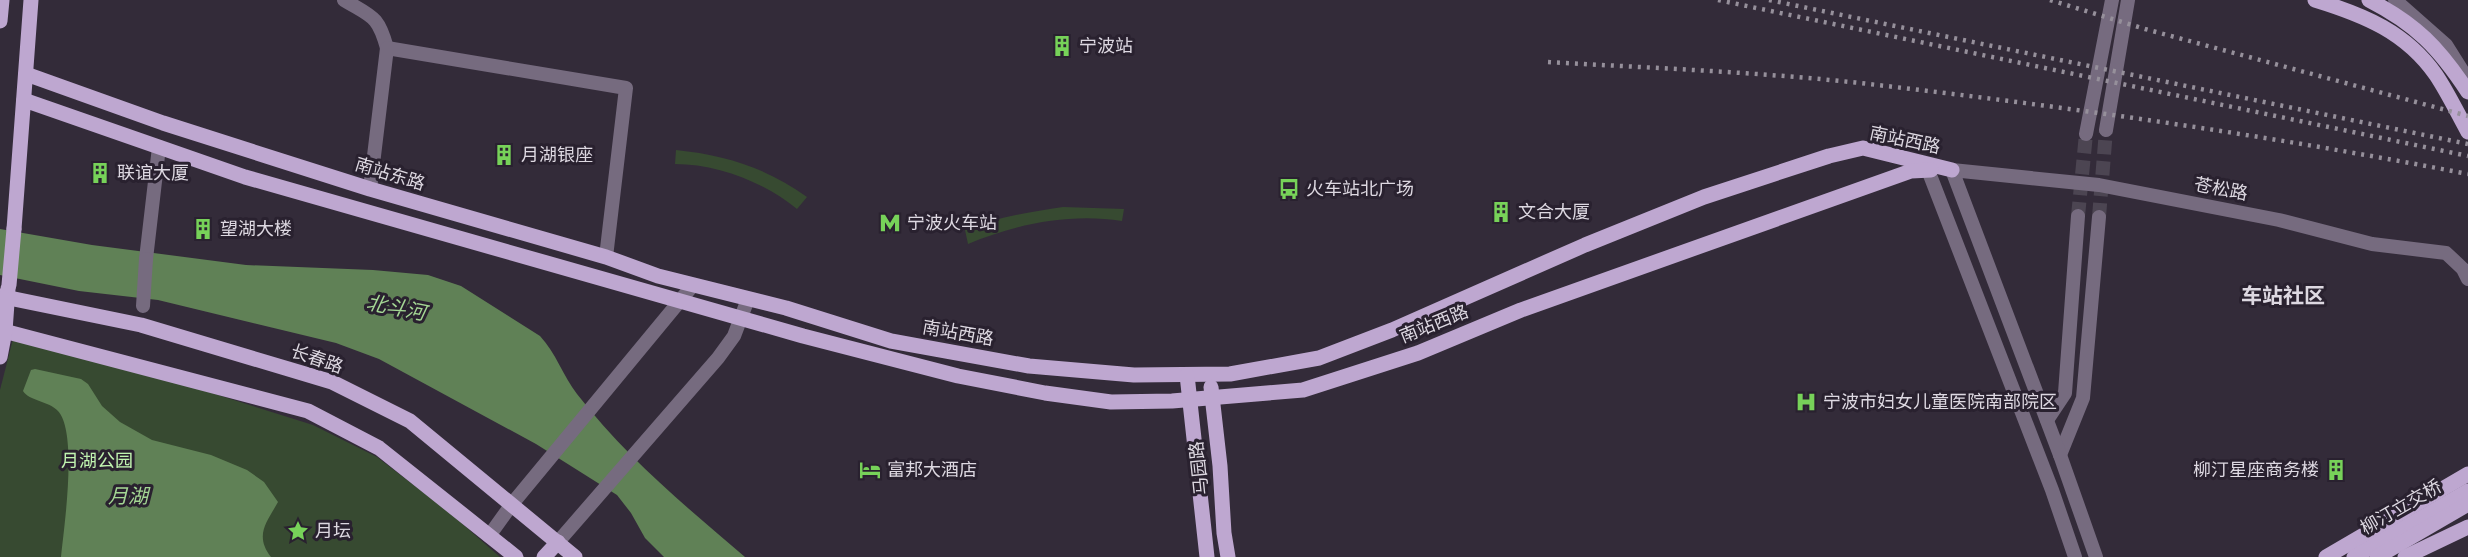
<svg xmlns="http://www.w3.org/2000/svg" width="2468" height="557" font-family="Jost,'Noto Sans SC',sans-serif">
<rect width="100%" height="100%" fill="#332b39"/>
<g fill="#374a31">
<path d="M676,150c49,5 91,18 131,47l-10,12c-33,-27 -80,-45 -122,-45z"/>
<path d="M1063,207l61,2 -2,12c-53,-8 -105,3 -154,23l-3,-14c31,-13 65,-18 98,-23z"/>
<path d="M13,339l135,34 165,52 64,32 73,56 50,44h-500v-167z"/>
</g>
<g fill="#608156">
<path d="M0,229l92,16 154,20 127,5 55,5 33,11 79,50c16,17 23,40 37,58 48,62 108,112 168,163h-81l-19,-19 -14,-25 -14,-18 -81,-51 -157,-85 -43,-16 -178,-43 -79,-9 -79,-16z"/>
<path d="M35,369l46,10 7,5 14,22 18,16 32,18 59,15 36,15 17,12 14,20c-11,20 -24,33 -7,55h-210c3,-30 17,-124 -3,-146 -9,-10 -29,-10 -35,-20l8,-21z"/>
</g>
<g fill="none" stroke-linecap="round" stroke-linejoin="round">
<g stroke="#4c4552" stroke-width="14" stroke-dasharray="14 7" stroke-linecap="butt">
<path d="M2078,216l8,-82"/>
<path d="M2099,217l7,-87"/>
</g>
<g stroke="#766b7f" stroke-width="14">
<path d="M344,0c28,17 34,15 43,48"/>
<path d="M2395,0l51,45 22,35"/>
<path d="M2106,130l22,-130"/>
<path d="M2086,134l26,-134"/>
<path d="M1928,170l124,320 23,67"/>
<path d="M370,189l17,-141 239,40 -20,169"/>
<path d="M146,259l13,-112"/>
<path d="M2047,420l18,-27 13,-177"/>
<path d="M2060,455l23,-57 16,-181"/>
<path d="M489,536l23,-32 181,-219"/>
<path d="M558,542l160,-184 16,-22 14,-37"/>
<path d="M2096,557l-36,-102 -108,-285 147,15 180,35 93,24 74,9 17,16 5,10"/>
</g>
<g stroke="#bea7d0" stroke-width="15">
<path d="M2315,0c49,15 91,32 121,75 12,18 22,39 32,57"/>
<path d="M2369,0c47,24 70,48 99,92"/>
<path d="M0,21l2,-21"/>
<path d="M26,74l137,49 207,66 236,68 52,19 128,32 105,33 138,25 105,9 96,-1 89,-16 73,-28 193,-85 119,-48 125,-41 34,-8 89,22"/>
<path d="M24,100l221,77 558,159 155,40 87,17 66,9 61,-1 131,-11 115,-37 103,-43 390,-139 20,-1"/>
<path d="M14,229l17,-229"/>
<path d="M0,296l141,29 191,57 78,39 165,136"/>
<path d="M0,330l308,81 71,37 137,109"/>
<path d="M0,357l5,-26 3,-42"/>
<path d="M1187,375l20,182"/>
<path d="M1211,387l9,79 4,67 4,24"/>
<path d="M544,557l14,-15"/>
<path d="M2326,557l142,-83"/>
<path d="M2354,557l114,-66"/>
<path d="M2377,557l91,-53"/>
<path d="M2405,557l63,-30"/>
</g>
<g stroke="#96909b" stroke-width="4.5" stroke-dasharray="3 6" stroke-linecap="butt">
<path d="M1718,0l750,156"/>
<path d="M1769,0l699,144"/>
<path d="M2050,0l95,29 323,87"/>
<path d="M1548,62c104,6 209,10 312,21 203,23 407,52 608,91"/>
</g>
<path stroke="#766b7f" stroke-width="14" d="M143,306l3,-47"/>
<path stroke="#bea7d0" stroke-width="15" d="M9,285l5,-56"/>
</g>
<defs>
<symbol id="building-bare" viewBox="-9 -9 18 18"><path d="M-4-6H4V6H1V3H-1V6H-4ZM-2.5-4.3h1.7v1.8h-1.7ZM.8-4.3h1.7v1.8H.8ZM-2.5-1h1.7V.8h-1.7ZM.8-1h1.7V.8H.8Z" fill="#77d259" stroke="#29212f" stroke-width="2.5" paint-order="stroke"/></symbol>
<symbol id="bus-bare" viewBox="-9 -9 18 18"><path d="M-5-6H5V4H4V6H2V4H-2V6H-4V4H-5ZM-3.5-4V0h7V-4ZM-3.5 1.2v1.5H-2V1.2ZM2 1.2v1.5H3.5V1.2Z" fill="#77d259" stroke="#29212f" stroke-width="2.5" paint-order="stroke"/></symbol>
<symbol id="metro-bare" viewBox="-9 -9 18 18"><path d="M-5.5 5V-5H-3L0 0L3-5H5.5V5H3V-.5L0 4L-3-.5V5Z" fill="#77d259" stroke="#29212f" stroke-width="2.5" paint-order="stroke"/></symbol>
<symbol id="hospital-bare" viewBox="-9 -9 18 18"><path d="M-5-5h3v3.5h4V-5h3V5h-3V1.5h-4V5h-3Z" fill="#77d259" stroke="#29212f" stroke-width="2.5" paint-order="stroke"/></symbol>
<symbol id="hotel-bare" viewBox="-9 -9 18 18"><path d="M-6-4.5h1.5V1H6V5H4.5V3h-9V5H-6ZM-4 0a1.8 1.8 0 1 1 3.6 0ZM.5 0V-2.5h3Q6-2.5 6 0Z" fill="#77d259" stroke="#29212f" stroke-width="2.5" paint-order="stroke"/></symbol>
<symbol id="sight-bare" viewBox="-9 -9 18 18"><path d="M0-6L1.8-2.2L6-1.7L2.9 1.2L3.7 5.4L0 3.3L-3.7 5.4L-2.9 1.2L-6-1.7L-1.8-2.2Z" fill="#77d259" stroke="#29212f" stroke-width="2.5" paint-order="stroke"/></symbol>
</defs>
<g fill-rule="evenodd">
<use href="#building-bare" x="1047" y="31" width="30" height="30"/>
<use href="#building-bare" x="489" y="140" width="30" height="30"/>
<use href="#building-bare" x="85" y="158" width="30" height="30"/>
<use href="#bus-bare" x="1274" y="174" width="30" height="30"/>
<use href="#building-bare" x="1486" y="197" width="30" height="30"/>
<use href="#metro-bare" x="875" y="208" width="30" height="30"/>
<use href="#building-bare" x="188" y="214" width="30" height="30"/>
<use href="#hospital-bare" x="1791" y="387" width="30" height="30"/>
<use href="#hotel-bare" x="855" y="455" width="30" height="30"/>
<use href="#building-bare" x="2321" y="455" width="30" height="30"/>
<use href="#sight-bare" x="283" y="516" width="30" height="30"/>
</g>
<g text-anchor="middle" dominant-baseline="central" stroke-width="6" stroke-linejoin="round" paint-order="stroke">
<g font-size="18" fill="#ddd8e1" stroke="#29212f" text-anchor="start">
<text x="1079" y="46">宁波站</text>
<text x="521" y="155">月湖银座</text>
<text x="117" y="173">联谊大厦</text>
<text x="1306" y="189">火车站北广场</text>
<text x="1518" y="212">文合大厦</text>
<text x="907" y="223">宁波火车站</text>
<text x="220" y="229">望湖大楼</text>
<text x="1823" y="402">宁波市妇女儿童医院南部院区</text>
<text x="887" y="470">富邦大酒店</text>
<text x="2319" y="470" text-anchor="end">柳汀星座商务楼</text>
<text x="315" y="531">月坛</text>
</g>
<g font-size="18" fill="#ddd8e1" stroke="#29212f">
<text transform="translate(1905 140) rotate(12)">南站西路</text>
<text transform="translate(390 174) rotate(17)">南站东路</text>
<text transform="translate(2221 189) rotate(11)">苍松路</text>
<text transform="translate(1434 324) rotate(-22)">南站西路</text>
<text transform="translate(958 333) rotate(10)">南站西路</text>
<text transform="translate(317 359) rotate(19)">长春路</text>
<text transform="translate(1199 468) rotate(-96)">马园路</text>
<text transform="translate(2401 507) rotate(-30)">柳汀立交桥</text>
</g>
<g font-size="18" fill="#c0f4b0" stroke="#29212f">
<text x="97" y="461">月湖公园</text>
</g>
<g font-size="20" font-style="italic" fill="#a4d794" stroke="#29212f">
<text transform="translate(396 308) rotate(11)">北斗河</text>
<text x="128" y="496">月湖</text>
</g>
<g font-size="21" font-weight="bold" fill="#ddd8e1" stroke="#29212f">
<text x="2283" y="296">车站社区</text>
</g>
</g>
</svg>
